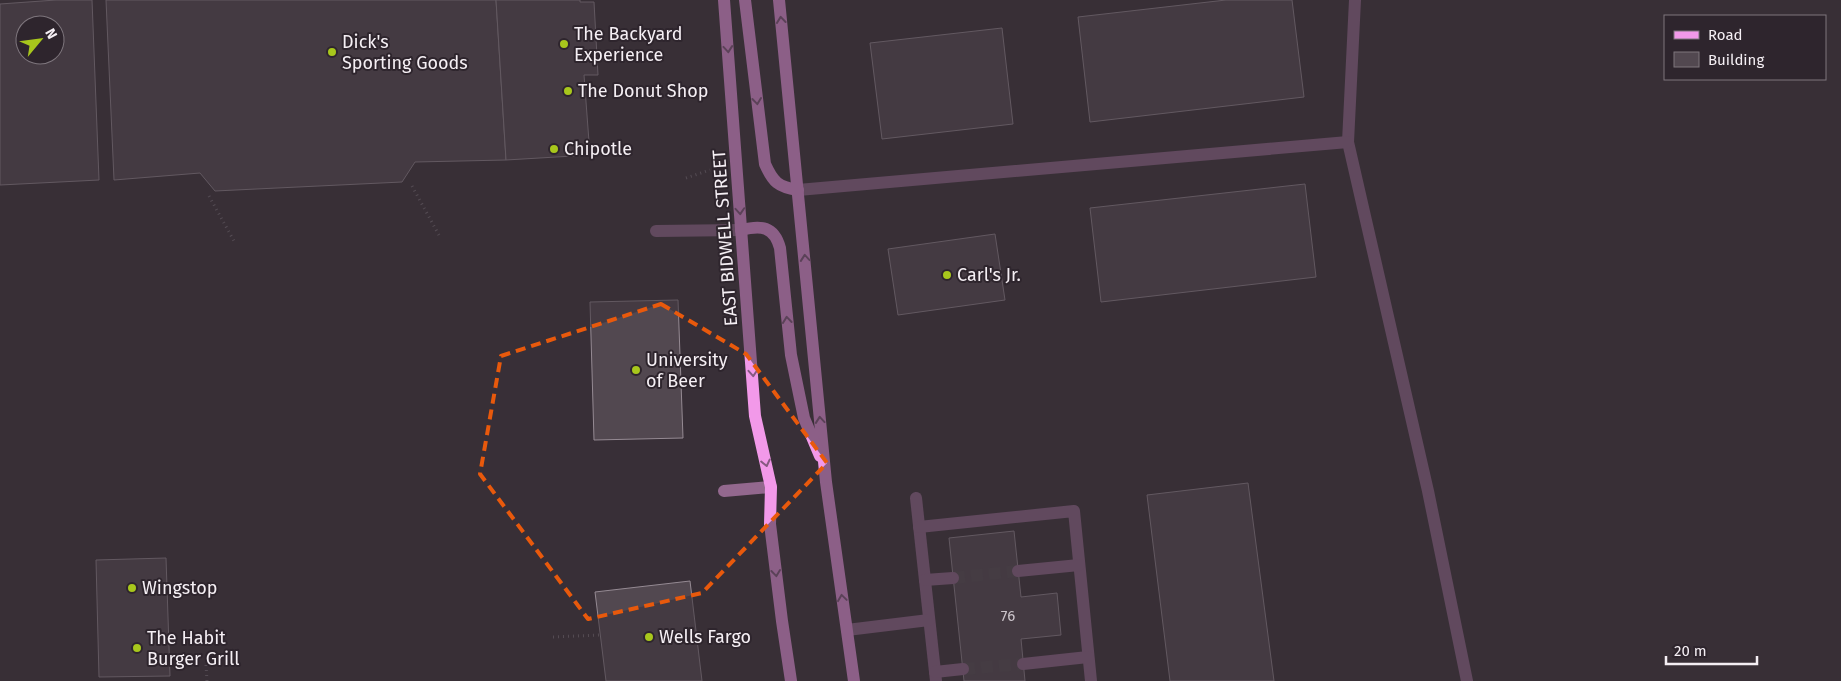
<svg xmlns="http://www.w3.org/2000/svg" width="1841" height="681" font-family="'Fira Sans',sans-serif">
<rect width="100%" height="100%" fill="#382f37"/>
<g fill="#524850" stroke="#958a93" fill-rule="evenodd">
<path d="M56,0h36l7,180 -99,5v-181zM25,25h30v30h-30z"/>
<path d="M106,0h390l10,160 -91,2 -13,20 -187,9 -15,-18 -86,7z"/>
<path d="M496,0h84v2h14l4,73h-14l6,80 -84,5z"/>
<path d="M1226,0h66l12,97 -214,25 -12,-105z"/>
<path d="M1002,28l11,96 -131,15 -12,-96z"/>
<path d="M1305,184l11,93 -215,25 -11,-94z"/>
<path d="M995,234l10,66 -107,15 -10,-66z"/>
<path d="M678,300l5,138 -89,2 -4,-138z"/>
<path d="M1248,483l26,198h-104l-23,-186z"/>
<path d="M1014,531l7,66 36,-4 4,42 -40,4 4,42h-61l-15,-143z"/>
<path d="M166,558l4,118 -71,1 -3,-117z"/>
<path d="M690,581l12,100h-96l-11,-89z"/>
</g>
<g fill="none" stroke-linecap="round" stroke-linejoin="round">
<g stroke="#544c53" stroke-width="12" stroke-dasharray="12 6" stroke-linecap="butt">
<path d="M953,578l65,-7"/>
<path d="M963,669l60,-5"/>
</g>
<g stroke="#766e75" stroke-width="3" stroke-dasharray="1 4" stroke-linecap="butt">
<path d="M686,178l24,-8"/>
<path d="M412,186l28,51"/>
<path d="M209,196l25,45"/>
<path d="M553,637l46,-2"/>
<path d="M206,665l1,16"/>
</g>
<g stroke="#93688e" stroke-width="12">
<path d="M1355,0l-7,142 80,349 39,190"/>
<path d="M798,190l550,-48"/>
<path d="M656,231l85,-1"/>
<path d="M724,491l47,-4"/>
<path d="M916,498l20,183"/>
<path d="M919,527l155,-16 17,170"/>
<path d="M1018,571l61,-6"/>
<path d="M925,580l28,-2"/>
<path d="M847,630l82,-10"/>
<path d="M1023,664l65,-7"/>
<path d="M935,672l28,-3"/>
</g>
<g stroke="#f299e9" stroke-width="12">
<path d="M724,0l31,416 16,71 -1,37 12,97 9,60"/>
<path d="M745,0l20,164c8,18 13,23 33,26"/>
<path d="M779,0l47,482 28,199"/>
<path d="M741,230c20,-5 33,-4 39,18l11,107 13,63 16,38"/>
</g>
</g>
<defs><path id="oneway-chevron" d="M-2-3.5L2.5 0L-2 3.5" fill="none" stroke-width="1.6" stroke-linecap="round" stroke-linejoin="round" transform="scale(1.25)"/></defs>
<g stroke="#865982">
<use href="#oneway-chevron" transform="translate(781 20) rotate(-96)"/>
<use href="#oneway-chevron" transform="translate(728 49) rotate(85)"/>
<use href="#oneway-chevron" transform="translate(757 101) rotate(83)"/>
<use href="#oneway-chevron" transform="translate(740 211) rotate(86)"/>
<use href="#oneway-chevron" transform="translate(805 258) rotate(-95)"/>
<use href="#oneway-chevron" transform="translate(787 320) rotate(-96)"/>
<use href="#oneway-chevron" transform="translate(753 373) rotate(86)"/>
<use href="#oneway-chevron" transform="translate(820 420) rotate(-95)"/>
<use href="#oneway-chevron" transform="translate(766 463) rotate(77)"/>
<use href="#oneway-chevron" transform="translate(776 573) rotate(83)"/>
<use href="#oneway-chevron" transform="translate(842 598) rotate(-98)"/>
</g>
<path d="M0 0H1841V681H0ZM661,304l85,50 81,109 -125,130 -114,26 -108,-145 21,-118z" fill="#382f37" fill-opacity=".55" fill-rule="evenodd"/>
<path fill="none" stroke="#e8590c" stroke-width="4" stroke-dasharray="10 6" stroke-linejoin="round" d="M661,304l85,50 81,109 -125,130 -114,26 -108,-145 21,-118z"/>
<g fill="#a8c71c" stroke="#2e252d" stroke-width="2">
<circle cx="564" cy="44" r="5"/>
<circle cx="332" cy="52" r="5"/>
<circle cx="568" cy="91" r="5"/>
<circle cx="554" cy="149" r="5"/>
<circle cx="947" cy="275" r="5"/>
<circle cx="636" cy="370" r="5"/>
<circle cx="132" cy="588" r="5"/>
<circle cx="649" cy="637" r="5"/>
<circle cx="137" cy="648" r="5"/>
</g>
<g text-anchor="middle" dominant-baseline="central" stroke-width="4" stroke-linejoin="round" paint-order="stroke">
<g font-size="15" fill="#ccc5cb">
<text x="1008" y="616">76</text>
</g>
<g font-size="18" fill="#f5eff4" stroke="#2e252d" text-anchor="start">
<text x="574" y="34">The Backyard<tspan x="574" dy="21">Experience</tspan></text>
<text x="342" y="42">Dick's<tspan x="342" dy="21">Sporting Goods</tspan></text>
<text x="578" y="91">The Donut Shop</text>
<text x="564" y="149">Chipotle</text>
<text x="957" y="275">Carl's Jr.</text>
<text x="646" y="360">University<tspan x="646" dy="21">of Beer</tspan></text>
<text x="142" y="588">Wingstop</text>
<text x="659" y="637">Wells Fargo</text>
<text x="147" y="638">The Habit<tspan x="147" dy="21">Burger Grill</tspan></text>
</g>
<g font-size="18" fill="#f5eff4" stroke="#2e252d">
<text transform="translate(725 238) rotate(-94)">EAST BIDWELL STREET</text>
</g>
</g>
<rect x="1664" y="15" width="162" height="65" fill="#2e252d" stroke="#7e767d"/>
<rect x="1674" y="31" width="25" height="8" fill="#f299e9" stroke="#7e767d"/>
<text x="1708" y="40" font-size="15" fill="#f5eff4">Road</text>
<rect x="1674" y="52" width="25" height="15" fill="#524850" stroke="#7e767d"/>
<text x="1708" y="65" font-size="15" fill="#f5eff4">Building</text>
<g transform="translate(40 40) rotate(61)"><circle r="24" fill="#2e252d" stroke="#7e767d"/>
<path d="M0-4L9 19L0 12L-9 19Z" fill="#a8c71c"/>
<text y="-8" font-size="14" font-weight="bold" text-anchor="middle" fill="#f5eff4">N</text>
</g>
<path d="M1666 656v8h91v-8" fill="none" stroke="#f5eff4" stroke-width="2.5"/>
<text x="1674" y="656" font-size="15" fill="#f5eff4" stroke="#2e252d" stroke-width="4" paint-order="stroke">20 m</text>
</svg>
